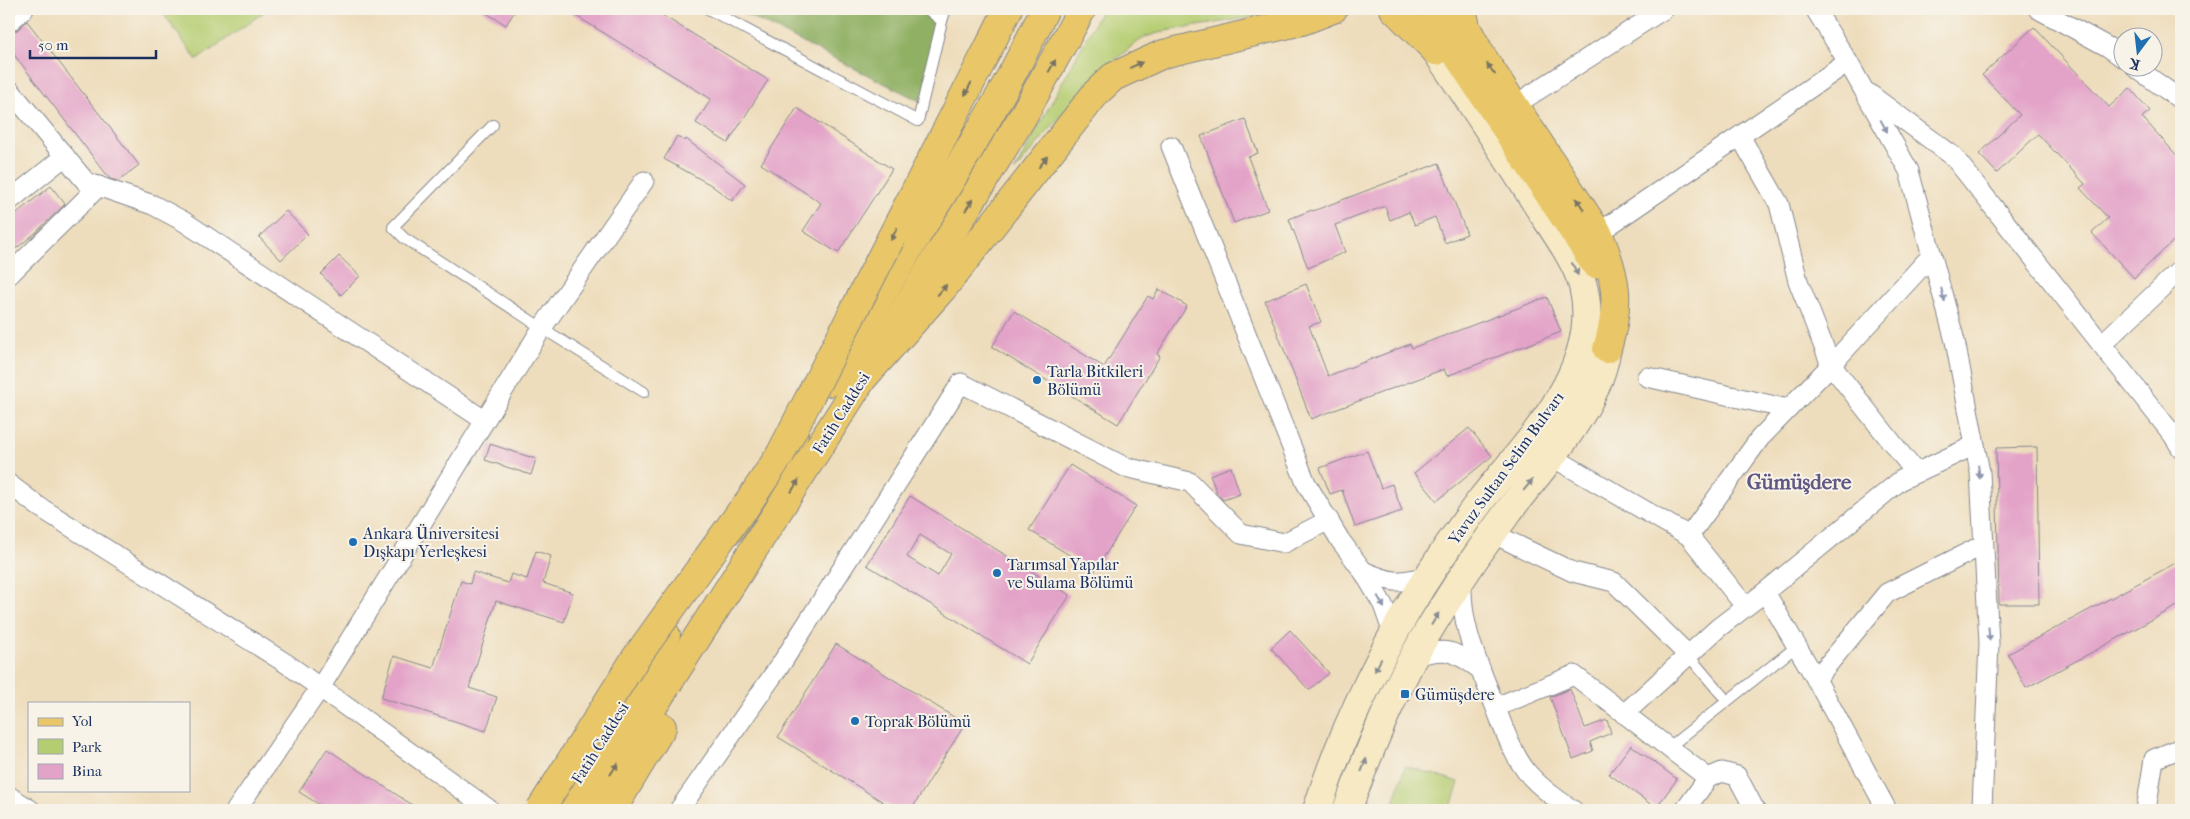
<svg xmlns="http://www.w3.org/2000/svg" width="2190" height="819" font-family="'IM FELL French Canon',serif">
<rect width="100%" height="100%" fill="#f7f3e8"/>
<filter id="ink" filterUnits="userSpaceOnUse"><feTurbulence type="fractalNoise" baseFrequency=".02" numOctaves="2"/><feDisplacementMap in="SourceGraphic" scale="10" xChannelSelector="R" yChannelSelector="G"/><feConvolveMatrix kernelMatrix="1 2 1 2 8 2 1 2 1" color-interpolation-filters="sRGB"/></filter>
<filter id="wash" filterUnits="userSpaceOnUse"><feTurbulence type="fractalNoise" baseFrequency=".0096" numOctaves="4" result="noise"/><feDisplacementMap in="SourceGraphic" scale="20" xChannelSelector="R" yChannelSelector="G"/><feGaussianBlur stdDeviation="1.12" result="paint"/><feColorMatrix in="noise" values="0 0 0 0 0 0 0 0 0 0 0 0 0 0 0 0 0 1.4 0 .05"/><feComposite in="paint" operator="in"/></filter>
<g filter="url(#wash)">
<rect width="100%" height="100%" fill="#eeddbc"/>
<g fill="#b5cd71" stroke="#687e68">
<path d="M160,9h108l-71,51z"/>
<path d="M1102,9h189l-24,6 -102,16 -20,6 -13,9 -43,36 -75,90z"/>
<path d="M1405,766l54,16 -9,28h-58z"/>
</g>
<path fill="#90b063" stroke="#567060" d="M735,9h182l19,15 -12,79z"/>
<g id="blocks">
<g fill="#e3a2c8" fill-rule="evenodd">
<path d="M480,9h36l-10,16z"/>
<path d="M565,9h87l116,71 -40,63 -32,-20 15,-24z"/>
<path d="M27,21l112,144 -21,16 -8,-2 -101,-131v-15l7,-2z"/>
<path d="M2034,27l75,80 21,-19 20,23 -8,6 39,43v74l-47,44 -42,-45 16,-15 -28,-30 5,-4 -47,-50 -41,39 -18,-19 41,-39 -38,-40z"/>
<path d="M797,108l95,61 -54,84 -35,-22 18,-28 -60,-39z"/>
<path d="M1245,119l13,34 -10,4 20,53 -34,13 -33,-87z"/>
<path d="M677,136l8,5 1,-2 59,45 -13,17 -21,-16 -47,-26z"/>
<path d="M1439,163l28,71 -22,9 -10,-26 -20,8 -6,-13 -19,8 -5,-14 -50,19 10,27 -37,16 -19,-49 23,-9 1,1z"/>
<path d="M51,186l14,18 -32,31 -24,19v-35z"/>
<path d="M286,211l22,23 -27,26 -22,-23z"/>
<path d="M339,256l21,20 -19,19 -20,-21z"/>
<path d="M1306,284l15,38 -12,4 19,50 82,-32 2,4 135,-51 14,35 -114,44 -3,-7 -133,50 -46,-118z"/>
<path d="M1159,289l28,17 -30,48 3,2 -42,68 -126,-77 22,-36 90,56 44,-71 5,3z"/>
<path d="M1469,428l23,28 -55,45 -23,-28z"/>
<path d="M490,444l46,15 -5,16 -46,-15z"/>
<path d="M2037,447l2,157h-40l-3,-156z"/>
<path d="M1367,451l14,37 11,-4 10,27 -47,16 -13,-37 -12,4 -10,-26z"/>
<path d="M1070,465l66,41 -41,65 -66,-41z"/>
<path d="M1231,467l9,27 -17,6 -6,-7 -7,-18z"/>
<path d="M910,496l160,99 -43,69 -160,-99zM920,535l31,19 -13,22 -31,-19z"/>
<path d="M536,551l15,5 -8,27 30,10 -9,29 -68,-21 -27,87 28,9 -11,34 -105,-33 13,-42 39,12 28,-87 9,3 3,-12 35,11 3,-9 16,5z"/>
<path d="M2181,560v44l-155,84 -18,-34z"/>
<path d="M1290,630l39,43 -20,17 -38,-42z"/>
<path d="M836,644l129,80 -54,86h-15l-118,-73z"/>
<path d="M1570,689l15,39 22,-8 4,13 -21,9 3,9 -20,8 -23,-62z"/>
<path d="M1631,745l46,34 -21,29 -47,-34z"/>
<path d="M327,749l93,61h-92l-29,-18z"/>
</g>
</g>
</g>
<g filter="url(#ink)">
<use href="#blocks" fill-opacity="0" stroke="#84868d" stroke-width="1"/>
<g fill="none" stroke-linecap="round" stroke-linejoin="round">
<defs>
<g id="service">
<path d="M708,9l210,112 24,-100 -15,-12"/>
<path d="M942,21l4,-12"/>
<path d="M493,125l-100,102 11,11 138,90 102,64"/>
<path d="M1688,655l39,46"/>
<path d="M1668,748l129,-102"/>
</g>
<g id="minor">
<path d="M1815,9l33,53 61,109 46,170 25,131 9,171 -7,165 -5,2"/>
<path d="M2038,9l70,38 14,10"/>
<path d="M9,22l15,-13"/>
<path d="M2136,68l45,32"/>
<path d="M9,89l77,93 67,23 30,16 301,199"/>
<path d="M1868,93l85,63 220,279 8,13"/>
<path d="M1515,105l149,-96"/>
<path d="M1740,136l39,68 19,77 33,84 85,108"/>
<path d="M1171,146l135,337 34,57 23,31 20,34 11,31"/>
<path d="M9,201l56,-45"/>
<path d="M1598,233l250,-171"/>
<path d="M9,275l90,-89"/>
<path d="M2102,344l79,-75"/>
<path d="M1647,377l141,32"/>
<path d="M1561,462l128,74 56,70"/>
<path d="M9,484l29,22 249,158 203,146"/>
<path d="M1689,536l71,-98 71,-73 101,-110"/>
<path d="M1502,538l71,34 41,10 74,73"/>
<path d="M1363,571c28,12 35,13 65,5"/>
<path d="M1462,579c-2,49 16,83 33,127 9,23 16,45 31,65 13,16 30,28 47,39"/>
<path d="M1765,592l51,87 71,131"/>
<path d="M1415,656c33,-9 38,-6 66,14"/>
<path d="M1816,679l71,-86 96,-48"/>
<path d="M1496,707l78,-32 134,103"/>
<path d="M1624,714l94,-86 47,-36 136,-112 74,-35"/>
<path d="M9,796l22,14"/>
<path d="M236,810l84,-122 222,-360 102,-147"/>
<path d="M679,810l104,-149 178,-278 164,84 65,15 51,52 43,9 45,-23"/>
<path d="M1685,810l23,-32 14,-6 15,4 18,34"/>
<path d="M2146,810l8,-51 27,-11"/>
</g>
<g id="secondary">
<path d="M1317,810c25,-78 61,-153 104,-223 19,-30 39,-59 60,-87 46,-58 123,-132 102,-214 -7,-26 -30,-57 -45,-80 -33,-52 -67,-104 -102,-155"/>
<path d="M1347,810c25,-67 52,-134 91,-195 22,-35 45,-70 70,-103 37,-50 106,-119 99,-186"/>
</g>
<g id="primary">
<path d="M829,382l88,-147"/>
<path d="M730,530l64,-96"/>
<path d="M558,810l108,-175"/>
<path d="M587,810l276,-432 160,-262 59,-107"/>
<path d="M612,810l50,-83"/>
</g>
<g id="trunk">
<path d="M1394,9l42,42"/>
<path d="M1433,9l11,26 151,229"/>
<path d="M1462,9l4,18 15,28 117,178c19,45 23,69 9,116"/>
<path d="M990,45l18,-36"/>
<path d="M863,378l80,-90 153,-195 17,-16 50,-23 139,-33 31,-12"/>
</g>
</defs>
<use href="#service" stroke="#84868d" stroke-width="12"/>
<use href="#minor" stroke="#84868d" stroke-width="21"/>
<use href="#secondary" stroke="#84868d" stroke-width="30"/>
<use href="#primary" stroke="#84868d" stroke-width="30"/>
<use href="#trunk" stroke="#84868d" stroke-width="30"/>
<use href="#service" stroke="#fff" stroke-width="10"/>
<use href="#minor" stroke="#fff" stroke-width="19"/>
<use href="#secondary" stroke="#f6e9c3" stroke-width="28"/>
<use href="#primary" stroke="#e9c769" stroke-width="28"/>
<use href="#trunk" stroke="#e9c769" stroke-width="28"/>
<defs>
<g id="primary-bridge">
<path d="M917,235c46,-73 91,-148 128,-226"/>
<path d="M540,810l95,-151 107,-149"/>
</g>
<path id="trunk-bridge" d="M780,455l210,-410"/>
</defs>
<use href="#primary-bridge" stroke="#84868d" stroke-width="30" stroke-linecap="butt"/>
<use href="#trunk-bridge" stroke="#84868d" stroke-width="30" stroke-linecap="butt"/>
<use href="#primary-bridge" stroke="#e9c769" stroke-width="28"/>
<use href="#trunk-bridge" stroke="#e9c769" stroke-width="28"/>
</g>
<defs><path id="oneway-solid" d="M-6-.8H1V-3.2L6.5 0L1 3.2V.8H-6Z" transform="scale(1.25)"/></defs>
<g fill="#787363">
<use href="#oneway-solid" transform="translate(1136 65) rotate(-24)"/>
<use href="#oneway-solid" transform="translate(1052 66) rotate(-61)"/>
<use href="#oneway-solid" transform="translate(1491 69) rotate(-126)"/>
<use href="#oneway-solid" transform="translate(968 89) rotate(117)"/>
<use href="#oneway-solid" transform="translate(1043 162) rotate(-52)"/>
<use href="#oneway-solid" transform="translate(1580 204) rotate(-123)"/>
<use href="#oneway-solid" transform="translate(969 205) rotate(-57)"/>
<use href="#oneway-solid" transform="translate(894 234) rotate(117)"/>
<use href="#oneway-solid" transform="translate(942 290) rotate(-49)"/>
<use href="#oneway-solid" transform="translate(795 486) rotate(-58)"/>
<use href="#oneway-solid" transform="translate(614 769) rotate(-57)"/>
</g>
<g fill="#8d97ae">
<use href="#oneway-solid" transform="translate(1884 126) rotate(61)"/>
<use href="#oneway-solid" transform="translate(1943 295) rotate(75)"/>
<use href="#oneway-solid" transform="translate(1979 472) rotate(83)"/>
<use href="#oneway-solid" transform="translate(1381 602) rotate(61)"/>
<use href="#oneway-solid" transform="translate(1989 634) rotate(86)"/>
</g>
<g fill="#888c90">
<use href="#oneway-solid" transform="translate(1575 269) rotate(64)"/>
<use href="#oneway-solid" transform="translate(1528 485) rotate(-51)"/>
<use href="#oneway-solid" transform="translate(1435 619) rotate(-59)"/>
<use href="#oneway-solid" transform="translate(1378 665) rotate(118)"/>
<use href="#oneway-solid" transform="translate(1364 765) rotate(-69)"/>
</g>
</g>
<g fill="#1f6fb2" stroke="#f7f3e8" stroke-width="2">
<circle cx="1037" cy="380" r="5"/>
<circle cx="353" cy="542" r="5"/>
<circle cx="997" cy="573" r="5"/>
<rect x="1400" y="689" width="10" height="10" rx="2.5"/>
<circle cx="855" cy="721" r="5"/>
</g>
<g text-anchor="middle" dominant-baseline="central" stroke-width="4" stroke-linejoin="round" paint-order="stroke">
<g font-size="16" fill="#1b2f5e" stroke="#f7f3e8" text-anchor="start">
<text x="1047" y="371">Tarla Bitkileri<tspan x="1047" dy="18">Bölümü</tspan></text>
<text x="363" y="533">Ankara Üniversitesi<tspan x="363" dy="18">Dışkapı Yerleşkesi</tspan></text>
<text x="1007" y="564">Tarımsal Yapılar<tspan x="1007" dy="18">ve Sulama Bölümü</tspan></text>
<text x="1415" y="694">Gümüşdere</text>
<text x="865" y="721">Toprak Bölümü</text>
</g>
<g font-size="16" fill="#1b2f5e" stroke="#f7f3e8">
<text transform="translate(841 413) rotate(-58)">Fatih Caddesi</text>
<text transform="translate(1506 468) rotate(-54)">Yavuz Sultan Selim Bulvarı</text>
<text transform="translate(600 743) rotate(-58)">Fatih Caddesi</text>
</g>
<g font-size="21" font-weight="bold" fill="#615783" stroke="#f7f3e8">
<text x="1799" y="482">Gümüşdere</text>
</g>
</g>
<rect width="2190" height="819" fill="none" stroke="#f7f3e8" stroke-width="30"/>
<rect x="28" y="702" width="162" height="90" fill="#f7f3e8" stroke="#9fa5b1"/>
<rect x="38" y="718" width="25" height="8" fill="#e9c769" stroke="#9fa5b1"/>
<text x="72" y="726" font-size="15" fill="#1b2f5e">Yol</text>
<rect x="38" y="739" width="25" height="15" fill="#b5cd71" stroke="#9fa5b1"/>
<text x="72" y="752" font-size="15" fill="#1b2f5e">Park</text>
<rect x="38" y="764" width="25" height="15" fill="#e3a2c8" stroke="#9fa5b1"/>
<text x="72" y="776" font-size="15" fill="#1b2f5e">Bina</text>
<g transform="translate(2138 52) rotate(195)"><circle r="24" fill="#f7f3e8" stroke="#9fa5b1"/>
<path d="M0-4L9 19L0 12L-9 19Z" fill="#1f6fb2"/>
<text y="-8" font-size="14" font-weight="bold" text-anchor="middle" fill="#1b2f5e">K</text>
</g>
<path d="M30 50v8h126v-8" fill="none" stroke="#1b2f5e" stroke-width="2.5"/>
<text x="38" y="50" font-size="15" fill="#1b2f5e" stroke="#f7f3e8" stroke-width="4" paint-order="stroke">50 m</text>
</svg>
